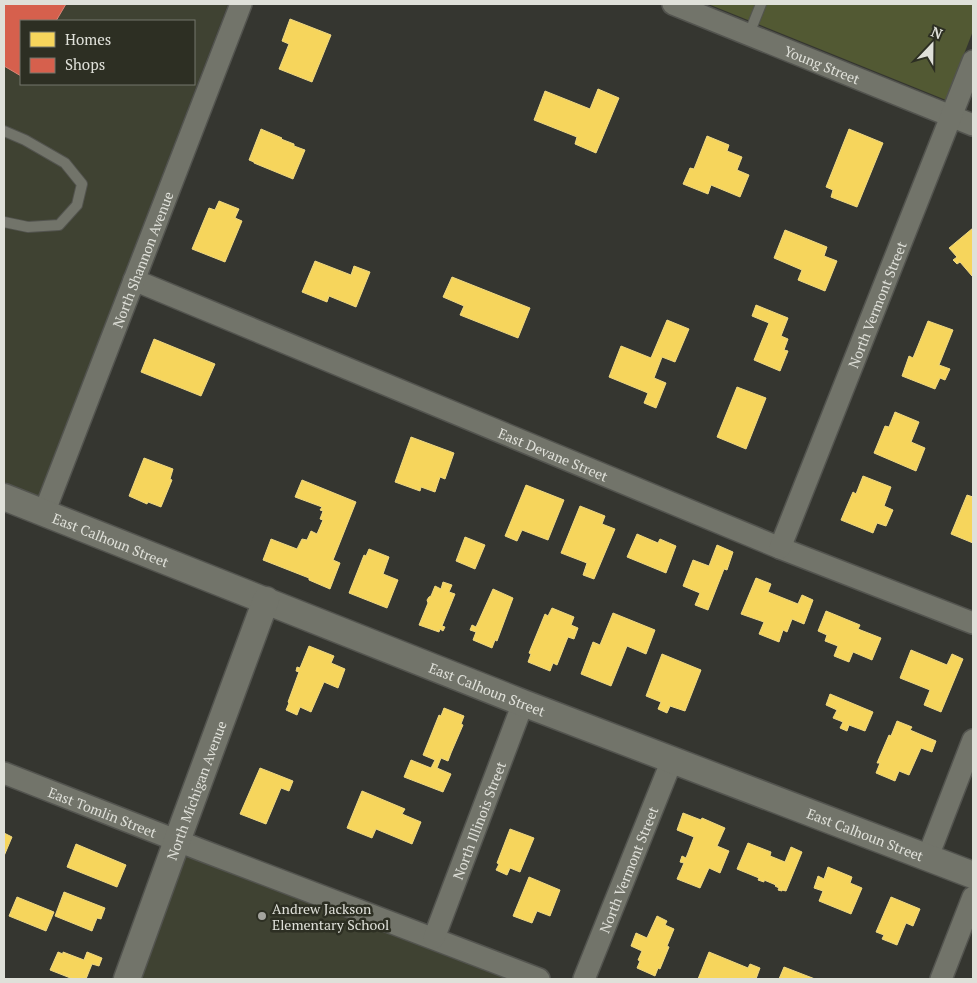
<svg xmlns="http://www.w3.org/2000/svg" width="977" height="983" font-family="'PT Serif',serif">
<rect width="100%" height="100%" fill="#353630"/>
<g fill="#3f4232" fill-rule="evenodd">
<path d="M4,4h224l-190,493 -34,-14zM21,21h173v63h-173z"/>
<path d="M177,841l361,138h-411z"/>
</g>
<path fill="#525933" d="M708,4h265v27l-27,69z"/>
<g fill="#f6d55c" stroke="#efd882">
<path d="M290,19l41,16 -19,47 -33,-13 10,-25 -7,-3z"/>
<path d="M598,89l21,9 -23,55 -21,-9 2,-7 -43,-17 11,-29 45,18z"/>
<path d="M261,129l21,9 -1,1 13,5v2l11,4 -12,29 -39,-16v-1l-5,-2z"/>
<path d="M849,129l34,14 -26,64 -26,-10 2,-7 -7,-3z"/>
<path d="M707,136l22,9 -2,6 15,6 -5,13 12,5 -9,22 -29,-12 -3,9 -25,-10 7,-16 4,1z"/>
<path d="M219,201l20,8 -4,9 7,3 -17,41 -33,-13 17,-41 6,2z"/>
<path d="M973,228v47l-1,1 -12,-14 -3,2 -4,-4 4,-3 -8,-9z"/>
<path d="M785,230l42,17 -3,9 13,5 -12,30 -27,-11 4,-10 -28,-12z"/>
<path d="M315,261l36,14 3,-9 16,6 -14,35 -27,-11 -2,6 -25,-10z"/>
<path d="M452,277l78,31 -12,30 -58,-23 4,-9 -21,-9z"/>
<path d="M756,305l32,13 -7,18 7,3 -4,11 4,1 -8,20 -26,-11 15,-37 -17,-7z"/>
<path d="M667,320l22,9 -14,33 -13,-5 -8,21 12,5 -10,25 -12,-5 4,-10 -39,-16 12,-31 30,12z"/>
<path d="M928,321l25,9 -14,35 11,4 -5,11 -5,-2 -5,11 -33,-13 7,-20 4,2z"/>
<path d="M154,339l61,25 -14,32 -60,-24z"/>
<path d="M737,387l29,11 -20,51 -29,-12z"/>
<path d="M895,412l24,10 -8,20 14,6 -9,23 -42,-18 11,-27 4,1z"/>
<path d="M411,437l43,16 -9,26 -5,-2 -5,15 -14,-5 -1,4 -25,-9z"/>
<path d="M144,458l29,11 -3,10 2,1 -11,27 -13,-5 -1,2 -18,-8z"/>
<path d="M863,476l28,11 -7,19 9,4 -7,16 -9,-3 -4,10 -32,-13 12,-28 3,2z"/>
<path d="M302,480l54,22 -23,58 7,3 -10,26 -21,-9v-2l-46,-18 8,-21 26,10 5,-10 5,1 4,-9 6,3 6,-14 -3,-1 3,-8 -3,-1 2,-3 -27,-10z"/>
<path d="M526,485l38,15 -16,40 -26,-10 -5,11 -12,-5z"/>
<path d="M967,495l6,2v46l-22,-9z"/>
<path d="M580,506l25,10 -3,8 13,5 -21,50 -11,-4 4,-12 -26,-10z"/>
<path d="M637,534l21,9 2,-4 16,7 -10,27 -39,-16z"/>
<path d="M465,537l20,8 -10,24 -19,-8z"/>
<path d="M717,545l16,7 -6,18 -3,-1 -16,41 -13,-5 5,-12 -17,-7 10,-26 16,6z"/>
<path d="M369,549l20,8 -6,17 15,6 -11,28 -38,-15 15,-38 2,1z"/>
<path d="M756,578l15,6 -3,8 30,12 4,-9 11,5 -9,24 -12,-5 -5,13 -4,-2 -4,12 -20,-8 5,-12 -23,-8z"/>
<path d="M443,582l9,3 -3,7 6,2 -13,32 3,1 -2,4 -3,-2 -1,3 -20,-7 9,-22 -1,-3 2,-3 2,-1 4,-10 6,3z"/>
<path d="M493,589l20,9 -16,43 -2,-1 -3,8 -19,-8 3,-8 -6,-2 2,-5 4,2z"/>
<path d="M552,608l22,9 -3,8 7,3 -4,11 -6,-2 -11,28 -4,-2 -3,8 -22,-9 3,-8 -2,-1 16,-39 3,2z"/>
<path d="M826,611l34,14 -2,4 23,9 -9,22 -19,-8 -4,10 -15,-6 4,-10 -13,-5 2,-6 -9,-4z"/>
<path d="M613,613l42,17 -9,24 -19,-8 -16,40 -30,-12 12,-32 7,3z"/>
<path d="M309,646l25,10 -3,7 14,6 -7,19 -14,-6 -13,30 -11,-5 -3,8 -11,-5 3,-7 -1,-1 11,-30 -3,-1 1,-4 3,1z"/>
<path d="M911,650l36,15 5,-11 11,5 -22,53 -17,-7 6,-15 -30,-12z"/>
<path d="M662,654l39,16 -16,41 -15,-5 -3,7 -9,-4 3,-7 -15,-6z"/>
<path d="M830,694l43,18 -8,19 -16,-6 -2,6 -7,-3 3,-6 -10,-4 4,-8 -11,-5z"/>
<path d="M444,708l20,8 -3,8 2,1 -12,28 -3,8 -7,-3 -4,10 14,6 -8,18 -39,-15 7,-17 20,8 4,-8 -12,-5 16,-40 2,1z"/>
<path d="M897,721l15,6 -2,3 26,11 -4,11 -11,-4 -12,27 -10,-4 -4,10 -19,-8 4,-10h-3l12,-28 2,1z"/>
<path d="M260,768l33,13 -4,10 -8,-3 -15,36 -26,-10z"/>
<path d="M362,791l43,18 -3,5 19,8 -9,22 -36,-15 -4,9 -25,-10z"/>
<path d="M683,813l18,7 1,-2 23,10 -8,18 12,5 -9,22 -11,-5 -9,20 -23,-9 7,-16 -4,-1 2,-6 4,2 8,-21 -17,-7z"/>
<path d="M510,829l24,9 -14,34 -10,-4 -3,7 -11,-5 3,-6 -2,-1z"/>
<path d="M4,833l8,4 -8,19z"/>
<path d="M748,843l23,9 -1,4 15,6 6,-15 11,5 -16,39 -4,-1v1l-4,-1 1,-2 -4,-2 1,-1 -12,-5v2l-6,-2 1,-2 -22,-9z"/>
<path d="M76,844l50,21 -9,22 -50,-20z"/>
<path d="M828,867l24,10 -2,6 12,5 -11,26 -32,-13 4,-10 -9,-3 4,-12 6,3z"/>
<path d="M529,877l31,13 -10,26 -13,-5 -5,12 -19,-7z"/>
<path d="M64,892l41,16 -4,11 -4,-1 -5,13 -37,-15z"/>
<path d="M17,897l37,15 -8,19 -37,-15z"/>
<path d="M891,897l29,12 -7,17 -7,-3 -9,22 -15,-6 2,-4 -8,-3z"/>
<path d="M657,916l10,5 -2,4 9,4 -7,17 2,1 -9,22 -2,-1 -3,8 -18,-8 3,-7 -2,-1 4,-9 -11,-5 5,-13 11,5z"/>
<path d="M58,952l5,2v-2l21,8 3,-8 15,6 -3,8 -7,-2 -6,15h-13l-23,-9z"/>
<path d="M709,952l39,16 2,-4 10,4 -4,11h-58z"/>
<path d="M784,967l31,12h-36z"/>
</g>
<path fill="#d6604d" stroke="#d98677" d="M4,4h62l-10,17h-35v55l-17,-10z"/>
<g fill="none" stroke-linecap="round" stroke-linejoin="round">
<defs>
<g id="service">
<path d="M749,34l12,-30"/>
<path d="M4,131l21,9 40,23 17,21 -5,21 -18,20 -31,2 -24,-5"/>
</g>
<g id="minor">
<path id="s1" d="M673,4l300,121"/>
<path id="s2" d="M134,280l646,268 193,75"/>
<path id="s3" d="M44,513l197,-509"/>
<path id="s4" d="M780,548l193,-487"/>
<path id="s5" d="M4,773l197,77 338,129"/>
<path d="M927,859l46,-119"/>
<path id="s6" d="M434,938l89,-235"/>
<path id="s7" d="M584,979l88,-219"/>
<path d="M941,979l32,-82"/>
</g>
<g id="tertiary">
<path id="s8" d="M4,497l519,206 450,172"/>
<path id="s9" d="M127,979l50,-138 89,-241"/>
</g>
</defs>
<use href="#service" stroke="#53544f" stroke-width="12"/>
<use href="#minor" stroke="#53544f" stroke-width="24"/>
<use href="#tertiary" stroke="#53544f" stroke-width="29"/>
<use href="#service" stroke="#72746a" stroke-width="10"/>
<use href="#minor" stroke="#72746a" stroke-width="21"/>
<use href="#tertiary" stroke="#72746a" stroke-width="26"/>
</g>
<circle fill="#a4a49e" stroke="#2d2f23" stroke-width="2" cx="262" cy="916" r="5"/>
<g text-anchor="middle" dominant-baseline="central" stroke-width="5" stroke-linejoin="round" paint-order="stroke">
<g font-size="14" fill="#dfe0d9" stroke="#2d2f23">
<text stroke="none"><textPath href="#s1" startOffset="161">Young Street</textPath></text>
<text stroke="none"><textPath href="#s3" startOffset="272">North Shannon Avenue</textPath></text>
<text stroke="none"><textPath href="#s4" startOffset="262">North Vermont Street</textPath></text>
<text stroke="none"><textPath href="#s2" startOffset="454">East Devane Street</textPath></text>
<text stroke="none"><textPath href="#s8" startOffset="115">East Calhoun Street</textPath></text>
<text stroke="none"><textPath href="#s8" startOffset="520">East Calhoun Street</textPath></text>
<text stroke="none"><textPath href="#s9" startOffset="201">North Michigan Avenue</textPath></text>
<text stroke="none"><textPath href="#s5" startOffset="106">East Tomlin Street</textPath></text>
<text stroke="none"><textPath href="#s6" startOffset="126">North Illinois Street</textPath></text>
<text stroke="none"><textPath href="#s8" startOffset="925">East Calhoun Street</textPath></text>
<text stroke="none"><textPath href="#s7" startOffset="118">North Vermont Street</textPath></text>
</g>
<g font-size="14" fill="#dfe0d9" stroke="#2d2f23" text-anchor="start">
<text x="272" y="908">Andrew Jackson<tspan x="272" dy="16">Elementary School</tspan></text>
</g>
</g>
<rect width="977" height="983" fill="none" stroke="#dfe0d9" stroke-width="10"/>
<rect x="20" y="20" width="175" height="65" fill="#2d2f23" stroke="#74766c"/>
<rect x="30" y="32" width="25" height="15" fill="#f6d55c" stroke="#74766c"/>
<text x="65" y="45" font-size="15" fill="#dfe0d9">Homes</text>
<rect x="30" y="58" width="25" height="15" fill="#d6604d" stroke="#74766c"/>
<text x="65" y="70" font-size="15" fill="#dfe0d9">Shops</text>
<g transform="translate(932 45) rotate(22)" stroke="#2d2f23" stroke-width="4" paint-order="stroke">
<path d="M0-4L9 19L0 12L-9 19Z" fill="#dfe0d9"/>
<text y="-8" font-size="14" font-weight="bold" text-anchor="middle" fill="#dfe0d9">N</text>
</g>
</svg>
